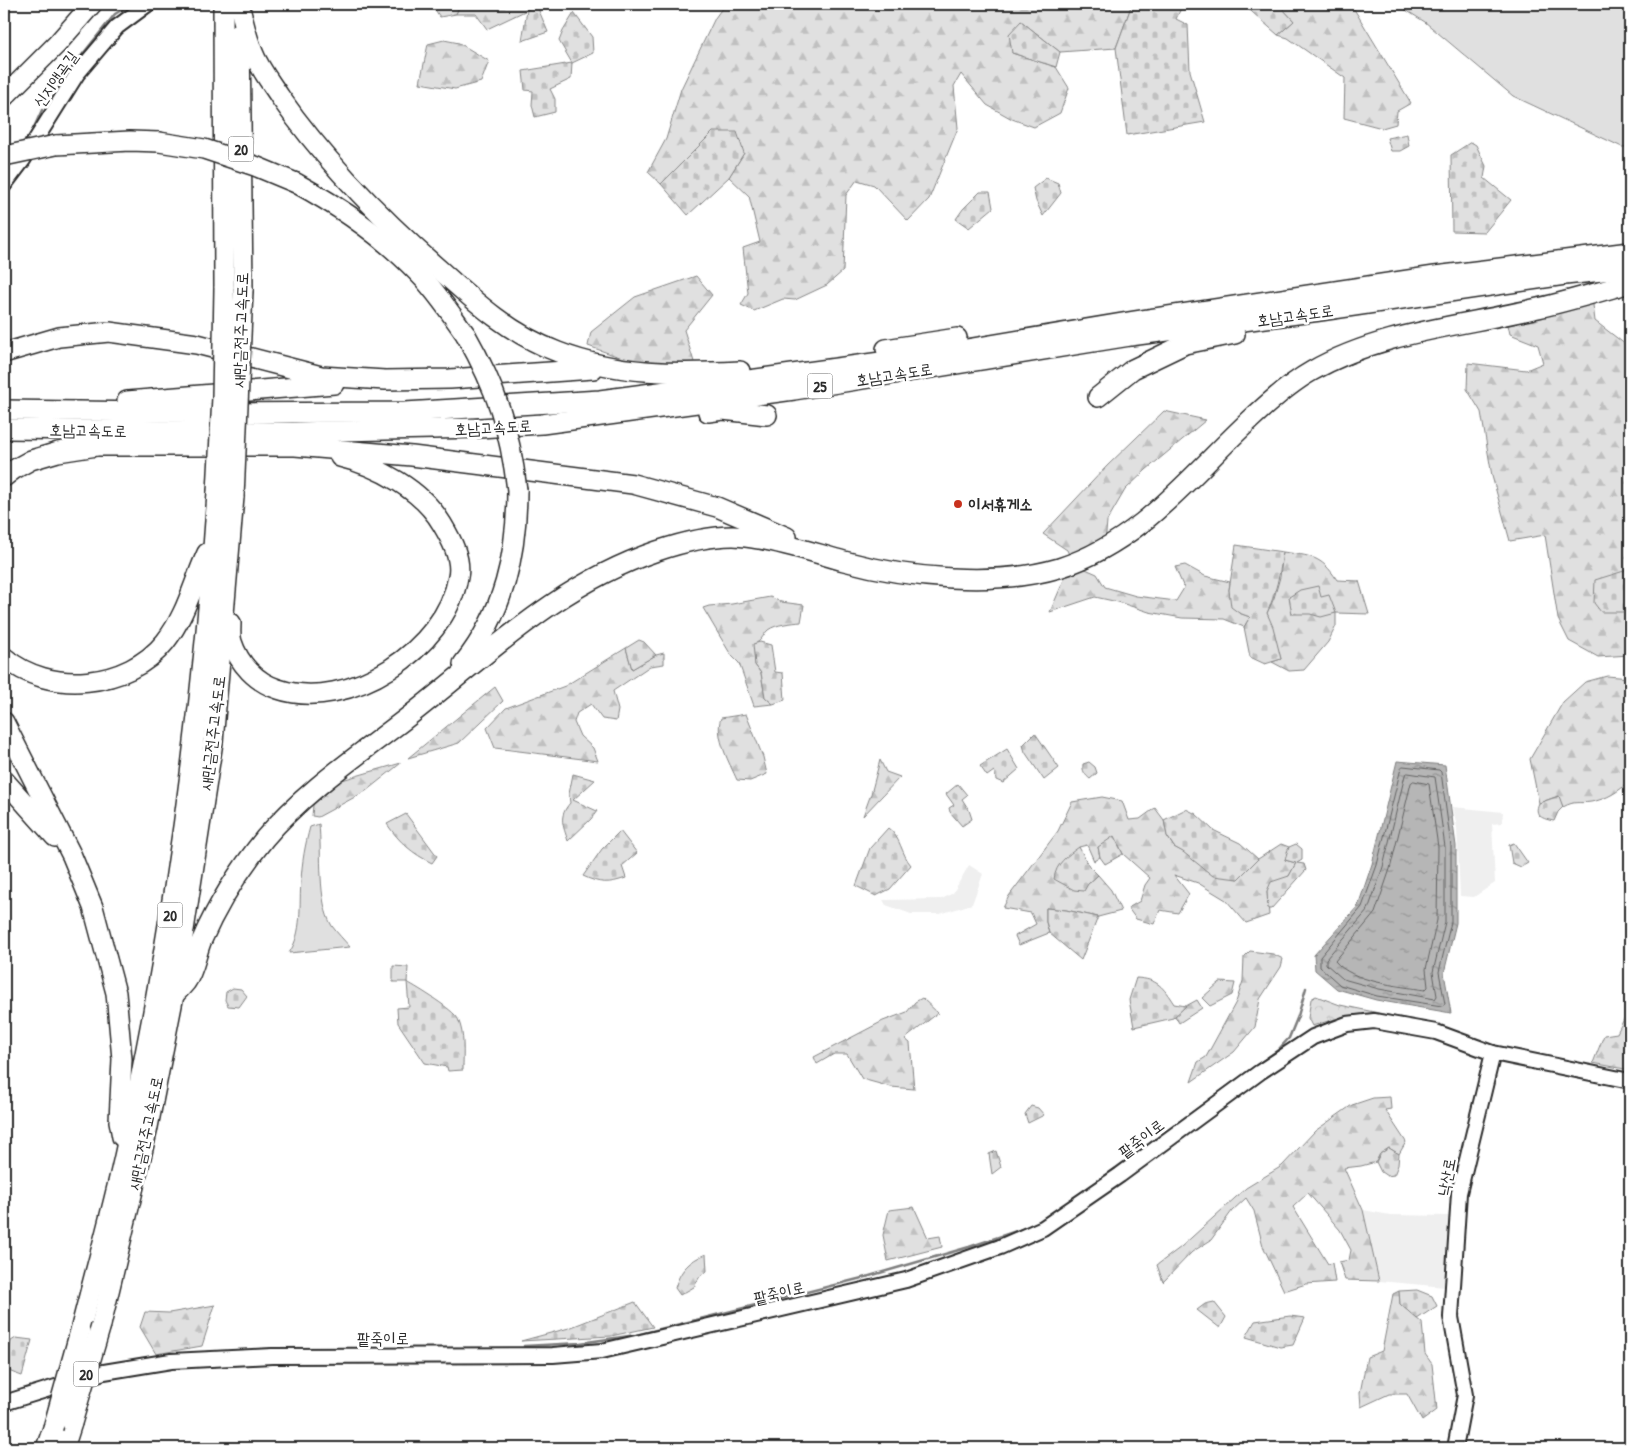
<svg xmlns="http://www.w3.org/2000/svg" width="1634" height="1452" font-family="'Patrick Hand','Poor Story',sans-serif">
<defs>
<pattern id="forest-firs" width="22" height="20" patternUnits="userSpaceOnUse" patternTransform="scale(1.25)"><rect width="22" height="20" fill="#e0e0e0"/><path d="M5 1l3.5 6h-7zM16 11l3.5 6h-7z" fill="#c0c0c0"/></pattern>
<pattern id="cemetery-stones" width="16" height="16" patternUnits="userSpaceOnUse" patternTransform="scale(1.25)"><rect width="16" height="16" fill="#e0e0e0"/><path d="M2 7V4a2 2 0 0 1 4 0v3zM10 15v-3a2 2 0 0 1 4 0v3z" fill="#c0c0c0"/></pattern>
<pattern id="park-crowns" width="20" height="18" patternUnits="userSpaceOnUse" patternTransform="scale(1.25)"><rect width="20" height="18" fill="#e0e0e0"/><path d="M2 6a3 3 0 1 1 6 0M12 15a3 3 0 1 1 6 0" fill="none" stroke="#c0c0c0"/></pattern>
<pattern id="water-ripples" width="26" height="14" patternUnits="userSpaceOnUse" patternTransform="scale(1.25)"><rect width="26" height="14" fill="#b6b6b6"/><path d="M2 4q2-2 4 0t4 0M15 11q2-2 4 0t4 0" fill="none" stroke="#949494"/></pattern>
</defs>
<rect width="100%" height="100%" fill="#fff"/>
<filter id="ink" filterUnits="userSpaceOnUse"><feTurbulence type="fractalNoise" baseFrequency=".02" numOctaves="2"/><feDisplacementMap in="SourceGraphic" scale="10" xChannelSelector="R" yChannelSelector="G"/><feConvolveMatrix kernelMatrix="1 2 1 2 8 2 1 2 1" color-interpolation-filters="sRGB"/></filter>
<g filter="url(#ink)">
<g fill="#efefef">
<path d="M1453,807l50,5 -1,11 -10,1 3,59 -21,14 -14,-1 -3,-68z"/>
<path d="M969,865l14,9 -11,30 -32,10h-29l-25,-9 -3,-5 59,-1 11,-6z"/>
<path d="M1363,1210l27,5 59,1 -4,71 -66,-6z"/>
</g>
<g fill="#e0e0e0" stroke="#868686">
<path d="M1396,4h234v143h-8l-109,-51 -88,-74z"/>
<path d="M319,824c3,29 -2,78 13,102 5,7 12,14 18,21l-61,6c14,-20 10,-49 12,-72 1,-19 4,-36 9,-54z"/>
<path d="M393,966l15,1 -1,15h-14z"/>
</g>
<g fill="url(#forest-firs)" stroke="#868686">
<path d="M460,4h68l-1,6 -40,19 -11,-15h-20z"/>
<path d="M725,4h407l-16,44 -56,4 -39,-31 -9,32 44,14 13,21 -9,25 -26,14 -22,-8 -25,-14 -26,-31 -7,12 4,42 -29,71 -21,22 -34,-36 -17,-5 -11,15 -3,76 -16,14 -32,15 -12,-1 -29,12 -13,-6 7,-12 -5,-45 17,-6 -11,-46 -20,-19 15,-24 -31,-21 -52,52 -13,-12 18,-33 15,-50 34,-71z"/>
<path d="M1281,4h80l-7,5 57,94 -14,8 -1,13 -14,4 -38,-10 1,-40 -57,-40 -10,-3 16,-14 -14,-15z"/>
<path d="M444,40l15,3 30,18 -8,21 -26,7 -35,-6 8,-39z"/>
<path d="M696,276l16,19 -28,35 11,35 -41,4 -66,-23 3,-14 44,-35z"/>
<path d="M1592,297l3,24 35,27v307l-32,2 -29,-16 -11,-22 -13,-84 -35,6 -18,-65 -11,-64 -14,-23 1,-26 58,7 17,-7 -5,-18 -28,-11 -5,-23z"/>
<path d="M1164,411l42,9 -60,50 -21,20 -18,31 -2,24 -34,14 -4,-9 -24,-16 64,-68z"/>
<path d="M1283,552c27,4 38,3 54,28l22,1 10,33 -33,-1v13l-8,16 -24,28 -15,1 -17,-9 9,-3 -14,-46 7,-15 6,-21z"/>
<path d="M1185,565l20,11 25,6 -1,8 10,23 11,4 -6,10 -20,-8 -42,-1 -33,-6 -31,-10 -23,-5 -45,15 16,-37 15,-8 16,7 8,13 31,9 40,5 8,-13 -9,-21z"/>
<path d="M770,597l11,5 23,3 -3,17c-9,1 -25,2 -33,8 -6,6 -6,11 -14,14l1,21 6,8 4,24 8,7 -19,2 -15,-43 -8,-8 -28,-47 6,-2 23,-2z"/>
<path d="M626,648l6,21 24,-14 8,-2v11l-14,2 -37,25 5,19 -2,11 -14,-2 -11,-15 -14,9 -3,9 6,14 13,12 5,13 -103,-13 -8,-20 19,-20 59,-22z"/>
<path d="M1607,676l23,2v103c-12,11 -23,18 -39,21 -13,2 -15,-2 -28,5l-5,-11 -19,7 -9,-44 33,-57 22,-20z"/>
<path d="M495,687l8,14 -44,42 -51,15z"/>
<path d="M746,714l17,43 4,17 -17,7 -13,-1c-7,-16 -23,-44 -16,-62z"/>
<path d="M880,760l6,12 14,5 -37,39 8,-22z"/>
<path d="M401,763l-35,28 -48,26 -6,-1 1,-11 29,-25z"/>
<path d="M1102,797l20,4 7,19 11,-1 15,-11 9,12 3,16 7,11 64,32 20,-20 23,-15 8,3 -4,13 11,3 -7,13 -22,15 2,24 -23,8 -20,-23 -28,-17 -24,-8 15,19 -11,19 -18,-3 -6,14 -18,-5 -8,-11 12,-7 5,-16 5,-7 -27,-24 -4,-9 -21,2 2,10 -6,4 -7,-16 -8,2 9,37 10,-9 13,15 10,21 -23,6 -32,-7 -20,-2v14l3,11 -30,12 -4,-9 21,-12 -5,-11 -28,-5 6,-12 49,-65 14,-29z"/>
<path d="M1250,951l23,3 10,5 -2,8 -21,32 -5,28 -21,25 -43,30 7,-20 8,-5 30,-55 7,-21 1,-24z"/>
<path d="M1220,982l15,1 -3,12 -22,11 -8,-8z"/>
<path d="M922,998l16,15 -33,26 5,4 4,46 -23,-2 -29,-8 -15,-25h-13l-17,10 -3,-7 69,-36 24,-9 8,-10z"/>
<path d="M1197,1000l5,8 -23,15 -4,-7 11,-10z"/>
<path d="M1630,1007v63l-37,-7 11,-28 13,-2z"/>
<path d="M1390,1097l1,12 -6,1 21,32 -7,12 -10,-6 -9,6 -4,8 -15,4 -17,2 19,42 16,71 -34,-1 -6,-18 10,-2 2,-10 -11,-20 -32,-37 -15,14 35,57 4,-1 3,19 -29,2 -22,7 -21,-45 -9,-35 -8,-13 -14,13 -21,29 -19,12 -29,30 -6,-17 24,-18 65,-59 36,-22 33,-35 37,-26 21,-7z"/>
<path d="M914,1207l14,31 12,-2 2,11 -54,14 -5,-26 6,-25z"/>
<path d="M706,1254l1,17 -7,5 -6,11 -14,8 -5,-7c5,-18 14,-27 31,-34z"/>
<path d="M1399,1291l1,13 22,19 3,31 7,10 5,46 -15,11 -15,-27h-18l-28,13 -1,-14 7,-36 15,-6 11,-57z"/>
<path d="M215,1305l-13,41 -46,8 -16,-27 5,-15 24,1z"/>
</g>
<g fill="url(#cemetery-stones)" stroke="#868686">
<path d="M431,4h29l-4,10 -16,3z"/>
<path d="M1132,4h51l-7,15 12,6 2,46 15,51 -78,13 -11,-87z"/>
<path d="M1243,4h38l-1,2 14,15 -16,14z"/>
<path d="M537,6l11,26 -26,9 5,-31z"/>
<path d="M574,13l18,24 1,16 -21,10 -1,16 -21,10 5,10v13l-20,5 -3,-12 1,-14 -8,-1 -2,-19 49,-8 -13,-22 4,-10z"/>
<path d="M1021,21l39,31 -4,15 -44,-14 -3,-19z"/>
<path d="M713,132h24l7,21 -15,24 -41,38 -27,-31z"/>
<path d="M1407,134l2,12 -9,5h-9l-4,-13z"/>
<path d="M1471,142l5,3 10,21 -2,12 27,22 -26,32 -33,-1 -1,-76z"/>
<path d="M1046,178l12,5 3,10 -18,23 -7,-15 -3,-13z"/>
<path d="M980,192h10l3,16 -24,20 -13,-9 7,-10z"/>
<path d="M1236,545l47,7c-3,22 -7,41 -16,61l6,14 8,32 -16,5 -15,-7 -6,-30 6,-10 -11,-4 -8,-6 -2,-17z"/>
<path d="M1630,563v49h-29l-7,-9 1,-23 29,-9z"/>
<path d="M1318,586l3,11 8,-2 7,18 -15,4 -11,-3h-18l-3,-17 11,-7z"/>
<path d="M639,640l5,2 12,13 -24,14 -6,-21z"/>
<path d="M760,642l11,3 4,27 8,1 2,27 -12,4 -8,-7 -4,-24 -6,-8 -2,-21z"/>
<path d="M1035,733l24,35 -15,12 -19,-28 -2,-7z"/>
<path d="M1007,749l12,20 -16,14 -7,-3 -2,-9 -7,5 -7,-10z"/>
<path d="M1089,762l6,5 2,6 -7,6c-5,-4 -8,-8 -7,-15z"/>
<path d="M573,774l22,6 -22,20 24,11 -6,8 -23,22c-5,-16 -10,-24 2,-38l-1,-9z"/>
<path d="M958,784l9,11 -5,4 7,11 3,9 -10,7 -12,-14 -1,-4 5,-3 -8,-11z"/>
<path d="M1559,796l4,11 -5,5 -4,9c-11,-2 -21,-5 -15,-18z"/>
<path d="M1186,809l10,5 17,16 27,13 18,16 -20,20 -25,-3 -30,-24 -9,-5 -7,-11 -3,-16z"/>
<path d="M406,814l31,42 -5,7c-19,-9 -33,-21 -45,-39z"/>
<path d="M888,828c13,9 13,26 23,37l-21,24 -14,7 -20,-10 14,-38z"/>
<path d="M620,831l17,22 -15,13 4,12c-17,6 -26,6 -43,-2l19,-27z"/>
<path d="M1114,836l9,18 -18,10 -5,-7 -2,-10z"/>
<path d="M1514,843l14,20 -7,4 -9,-4 -3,-18z"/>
<path d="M1296,844l6,5v11l-5,3 7,1 2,6 -35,39h-3l-1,-18 4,-9 18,-6 7,-13 -11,-3 4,-13z"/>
<path d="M1079,847l10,19 9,9 -10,9 -4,7 -10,-1 -20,-11c2,-16 13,-23 25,-32z"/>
<path d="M1046,908l20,2 32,7 -17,43 -32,-27 -3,-11z"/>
<path d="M1136,978c22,1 27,9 38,26l12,2 -13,12 -39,9 -5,-27z"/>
<path d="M407,982c11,6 47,28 51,37 7,15 5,35 5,51l-15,1 -1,-4 -22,-4 -27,-40 -1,-15 12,-1z"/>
<path d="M233,988l8,1 6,7 -8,11 -11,-1 -3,-6 1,-8z"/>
<path d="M1031,1106l7,2 6,7 -16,8 -3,-9z"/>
<path d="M1389,1148l10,6 -1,11 -4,10 -7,1 -6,-4 -5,-10 4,-8z"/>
<path d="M996,1151l5,16 -9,7 -3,-20z"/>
<path d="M1417,1290l15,6 5,10 -20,13 -17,-15 -1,-13z"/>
<path d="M635,1302l18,25 -42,9 -90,5 48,-13z"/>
<path d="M1214,1302l12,15 -6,11 -23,-18 8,-6z"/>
<path d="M1290,1316l15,2 -12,27 -13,2 -34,-10 9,-16z"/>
<path d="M16,1338l16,2 -10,36 -11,-4 -5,-7 5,-24z"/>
</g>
<path fill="url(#park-crowns)" stroke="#868686" d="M1316,996l24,9 78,16 5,5 -48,-11 -30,1 -33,10 -4,-8 3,-19z"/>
<path fill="url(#water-ripples)" stroke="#7e7e7e" d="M1397,761l48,4 11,81v77l-12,50 7,40 -75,-13 -39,-11 -22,-19 -1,-15 44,-49 14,-42z"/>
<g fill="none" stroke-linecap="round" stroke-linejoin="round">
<g stroke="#636363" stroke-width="1">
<path d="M1403,766l36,4 2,2 10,74v76l-12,50 6,32 -3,2 -65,-10 -37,-11 -20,-18v-10l42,-50 15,-42 24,-97z"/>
<path d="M1408,773l27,4 10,70v75l-12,50 4,24 -2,3 -56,-10 -36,-10 -17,-15v-5l42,-49 15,-43 22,-92z"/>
<path d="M1414,781l15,3 9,63 -1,73 -11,49 2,18 -3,3c-26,-4 -73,-8 -90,-29l40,-48 15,-44 21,-86z"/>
</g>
<g stroke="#7e7e7e" stroke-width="2.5">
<path d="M74,65l41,-51 16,-10"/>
<path d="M21,144l9,-8 12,-26"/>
<path d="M1072,1200l206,-150 11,-12 9,-22 8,-28"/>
<path d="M524,1346l56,-3 56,-8 56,-14 174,-44 103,-30 65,-22 19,-12"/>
</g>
<defs>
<g id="tertiary">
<path d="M4,185l19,-25 54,-86 40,-47 31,-23"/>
<path d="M4,1403l100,-31 67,-11 101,-5 281,-1 49,-4 304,-71 94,-33 43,-19 77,-53 140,-103 53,-35 34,-13 27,-3 62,11 57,21 137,28"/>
<path d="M1455,1448l10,-53 -14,-78 8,-124 34,-140"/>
</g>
<g id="motorway">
<path d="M223,4l1,284"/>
<path d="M240,8c4,15 7,30 13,44 6,16 18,31 27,45 45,65 102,122 161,174 35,32 71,64 117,81 59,23 120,22 182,19"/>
<path d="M240,33l3,257"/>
<path d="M4,97l53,-53 35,-40"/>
<path d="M56,145l74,-4 29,1"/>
<path d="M296,183c46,25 87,53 123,91 18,18 32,40 47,61"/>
<path d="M886,349l71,-11"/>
<path d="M4,353l55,-16 50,-5 88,12 124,32 64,4 65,-1 143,-10"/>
<path d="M1098,397l35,-28 52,-25 50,-10"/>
<path d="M127,401l207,-17"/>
<path d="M4,410l220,3 181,-1 195,-12 325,-44 209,-35 301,-45 195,-24"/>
<path d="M708,412l15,-2 44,5"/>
<path d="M4,429l289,3 186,-4 63,-4 252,-34 336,-54 190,-25 245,-36 65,-7"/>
<path d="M4,477l9,-7 18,-10 27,-8 39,-6h198l117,10 221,28 84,23 70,30"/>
<path d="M231,623c0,6 -1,13 1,19 7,22 24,40 46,47 70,24 168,-40 180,-112 4,-18 -7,-38 -16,-53 -20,-34 -64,-58 -102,-67"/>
<path d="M4,657c45,39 124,31 161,-15 22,-28 28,-59 42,-89"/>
<path d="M463,664c41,-51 54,-110 54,-174"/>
<path d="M4,722l68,134 21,51 23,86 6,66 -3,62 3,16"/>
<path d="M4,780l51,57"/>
<path d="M174,995c4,-4 8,-8 12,-13 8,-11 10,-27 15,-40 16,-37 39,-73 64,-104 40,-47 91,-81 139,-118 83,-64 152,-135 253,-169 24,-8 50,-15 76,-15 9,0 18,2 26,3 29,5 56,14 85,22 63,17 151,26 215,7 82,-26 131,-92 191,-148 19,-18 39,-36 62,-49 68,-39 150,-45 226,-63 31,-7 61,-16 92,-25"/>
<path d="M101,1325l46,-193 27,-137 39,-253 21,-245"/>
<path d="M80,1331c15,-60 32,-119 45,-179 47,-217 78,-438 92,-660"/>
<path d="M46,1448l7,-20"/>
<path d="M64,1448l8,-25"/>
</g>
</defs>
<use href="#tertiary" stroke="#2b2b2b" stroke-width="18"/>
<use href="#motorway" stroke="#2b2b2b" stroke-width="22"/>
<use href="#tertiary" stroke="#fff" stroke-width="14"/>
<use href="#motorway" stroke="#fff" stroke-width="19"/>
<defs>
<g id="motorway-bridge">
<path d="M159,142l45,7 51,17 41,17"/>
<path d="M4,156l52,-11"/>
<path d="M466,335c30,53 44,94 51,155"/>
<path d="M217,492l5,-95 2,-109"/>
<path d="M234,497l9,-207"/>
<path d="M72,1423l29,-98"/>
<path d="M53,1428l27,-97"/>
</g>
</defs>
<use href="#motorway-bridge" stroke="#2b2b2b" stroke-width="22" stroke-linecap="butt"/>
<use href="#motorway-bridge" stroke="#fff" stroke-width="19"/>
</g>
</g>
<circle fill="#c8321e" stroke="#fff" stroke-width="2" cx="958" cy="504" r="5"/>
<g text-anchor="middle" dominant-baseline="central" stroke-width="5" stroke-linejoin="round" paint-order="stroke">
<g fill="#fff" stroke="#6b6b6b" stroke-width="1">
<rect x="228.5" y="136.5" width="25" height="25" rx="4"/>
<rect x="807.5" y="373.5" width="25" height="25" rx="4"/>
<rect x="157.5" y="902.5" width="25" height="25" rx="4"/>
<rect x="73.5" y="1361.5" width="25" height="25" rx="4"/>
</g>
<g font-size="15" font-weight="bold" fill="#2b2b2b">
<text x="241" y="149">20</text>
<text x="820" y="386">25</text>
<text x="170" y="915">20</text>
<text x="86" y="1374">20</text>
</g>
<g font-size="16" fill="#2b2b2b" stroke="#fff">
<text transform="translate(55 79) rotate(-55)">신지앵곡길</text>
<text transform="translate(1295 315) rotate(-8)">호남고속도로</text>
<text transform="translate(240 330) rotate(-88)">새만금전주고속도로</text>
<text transform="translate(894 374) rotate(-9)">호남고속도로</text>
<text transform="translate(493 427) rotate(-3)">호남고속도로</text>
<text transform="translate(88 430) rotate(1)">호남고속도로</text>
<text transform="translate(212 733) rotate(-83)">새만금전주고속도로</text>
<text transform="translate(145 1133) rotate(-78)">새만금전주고속도로</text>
<text transform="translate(1141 1138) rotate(-37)">팥죽이로</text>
<text transform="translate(1446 1177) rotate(-79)">낙산로</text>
<text transform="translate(779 1292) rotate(-13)">팥죽이로</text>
<text x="383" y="1338">팥죽이로</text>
</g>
<g font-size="16" font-weight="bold" fill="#2b2b2b" stroke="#fff" text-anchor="start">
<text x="968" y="504">이서휴게소</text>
</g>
</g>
<rect width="1634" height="1452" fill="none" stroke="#fff" stroke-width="20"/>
<rect x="10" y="10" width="1614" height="1432" fill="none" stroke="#2b2b2b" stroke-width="2" filter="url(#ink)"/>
</svg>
